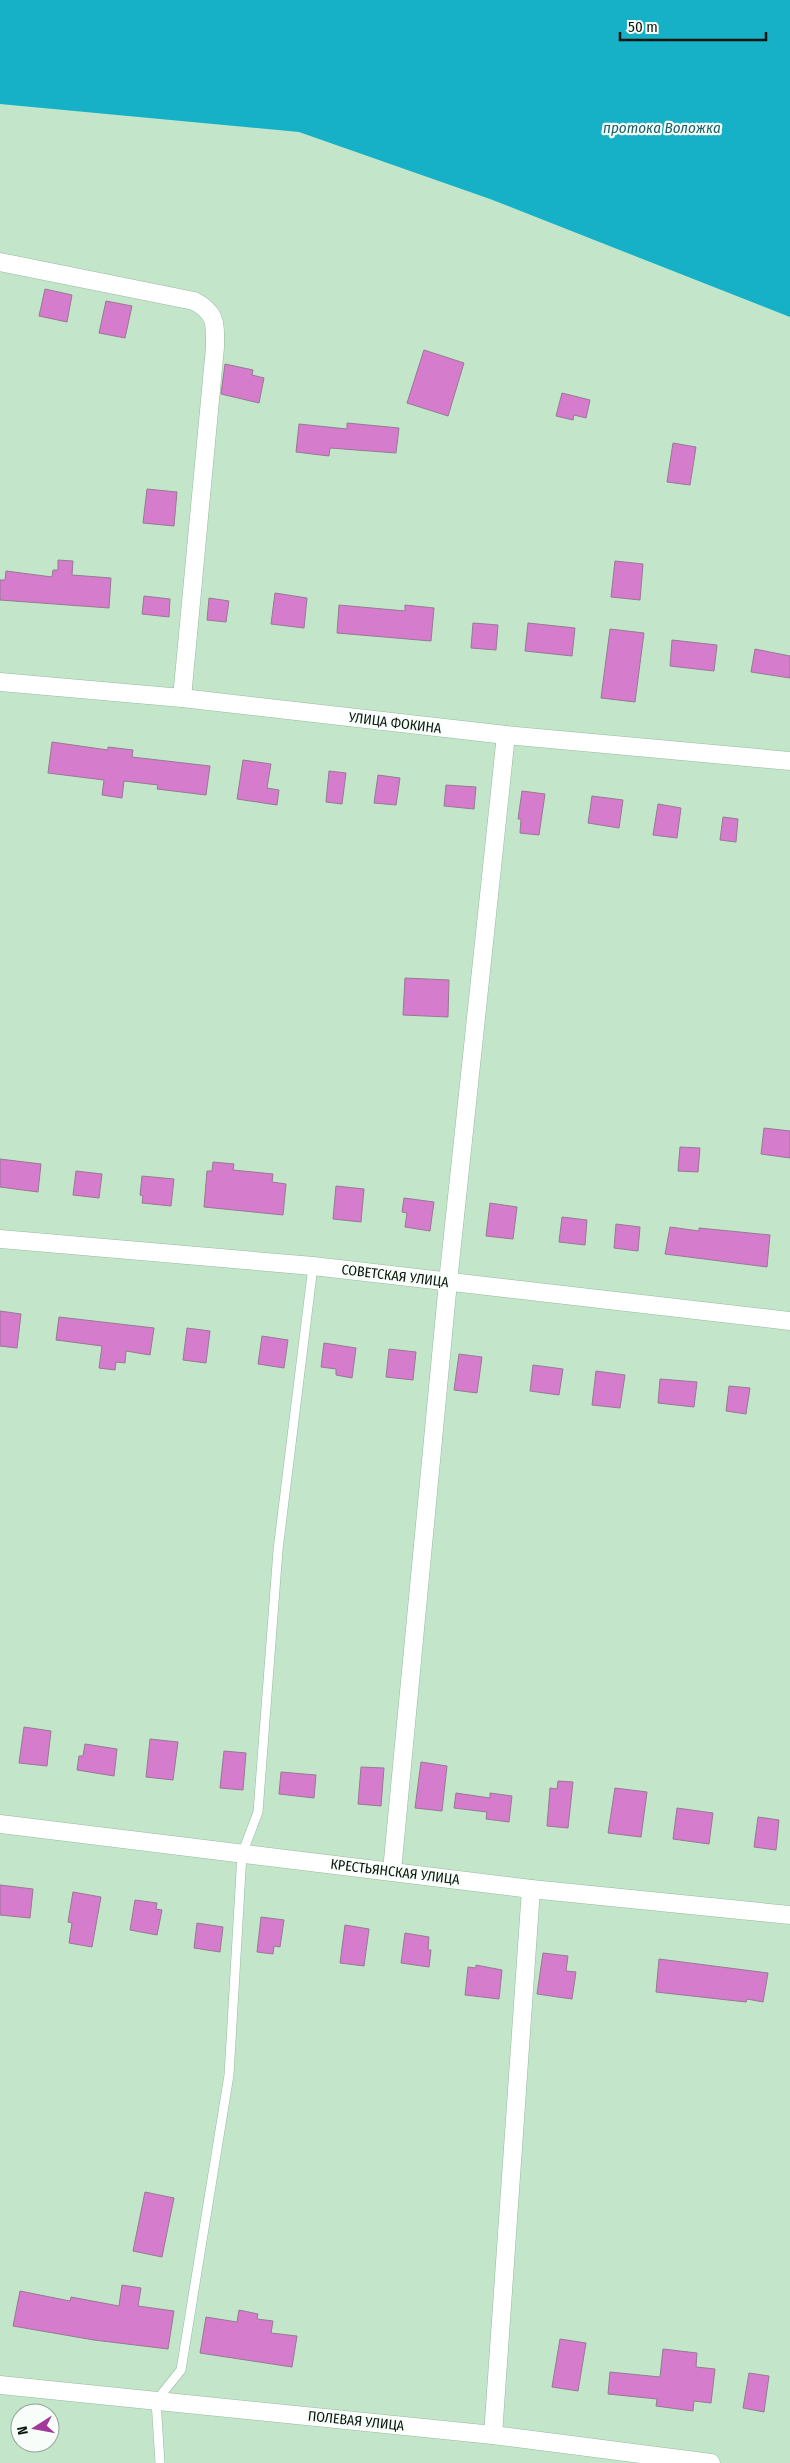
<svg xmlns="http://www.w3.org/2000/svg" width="790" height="2463" font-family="'Fira Sans Condensed',sans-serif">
<rect width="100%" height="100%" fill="#c3e6ca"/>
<path fill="#16b1c7" d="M0,0h790v317l-300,-118 -191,-67 -299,-28z"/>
<g fill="#d57dcc" stroke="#977993">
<path d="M45,289l27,6 -5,27 -28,-6z"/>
<path d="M106,301l26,5 -7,32 -26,-5z"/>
<path d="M424,350l40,13 -16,53 -41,-13z"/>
<path d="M225,364l28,6 -1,5 12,3 -5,25 -38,-9z"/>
<path d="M562,393l28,7 -4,18 -12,-3 -1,5 -17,-4z"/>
<path d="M347,423l52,5 -3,25 -66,-5 -1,8 -33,-4 3,-28 48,5z"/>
<path d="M673,443l23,4 -6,38 -23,-3z"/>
<path d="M147,489l30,3 -3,34 -31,-3z"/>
<path d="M58,560l15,1 -1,14 39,3 -2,30 -109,-8v-20h5l1,-9 46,6 1,-7h5z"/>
<path d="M615,561l28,3 -3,36 -29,-3z"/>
<path d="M275,593l32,5 -3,30 -33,-4z"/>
<path d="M144,596l26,3 -1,18 -27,-3z"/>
<path d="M209,598l20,3 -3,21 -19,-2z"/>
<path d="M339,605l66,6v-6l29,3 -3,33 -94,-8z"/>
<path d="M473,623l25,2 -2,25 -25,-2z"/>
<path d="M528,623l47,5 -3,28 -47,-5z"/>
<path d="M610,629l34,4 -9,69 -34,-4z"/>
<path d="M672,640l45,5 -3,26 -44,-5z"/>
<path d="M755,649l35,7v22l-39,-6z"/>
<path d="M52,742l56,8v-3l25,3 -1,7 78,9 -4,29 -49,-6 1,-4 -34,-4 -2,17 -20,-3 2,-15 -56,-7z"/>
<path d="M243,760l28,4 -4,24 12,2 -2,15 -40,-6z"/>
<path d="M329,771l17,2 -4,31 -16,-2z"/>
<path d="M378,775l22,3 -4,27 -22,-2z"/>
<path d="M446,785l30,2 -2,22 -30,-3z"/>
<path d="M522,791l23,3 -6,41 -19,-2 1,-14h-3z"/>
<path d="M592,796l31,4 -4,28 -31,-5z"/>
<path d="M658,804l23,4 -4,30 -24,-3z"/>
<path d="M723,817l15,2 -2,23 -16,-2z"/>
<path d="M405,978l44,2 -1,37 -45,-2z"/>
<path d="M764,1128l26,3v27l-29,-4z"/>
<path d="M680,1147l20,1 -2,24 -20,-1z"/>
<path d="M0,1159l41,5 -3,28 -38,-5z"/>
<path d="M213,1162l21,2 -1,6 40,4 -1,8 14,2 -3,31 -79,-8 3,-36h5z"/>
<path d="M76,1171l26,3 -3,24 -26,-3z"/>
<path d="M142,1176l32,3 -3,27 -29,-3 1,-7 -3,-1z"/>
<path d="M336,1186l28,3 -3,33 -28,-3z"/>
<path d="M404,1198l30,4 -4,29 -25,-4 2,-14 -5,-1z"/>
<path d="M490,1203l27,4 -4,32 -27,-3z"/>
<path d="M562,1217l25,3 -2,25 -26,-3z"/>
<path d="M616,1224l24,3 -2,24 -24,-3z"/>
<path d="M670,1227l29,4v-3l71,7 -3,32 -102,-13z"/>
<path d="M0,1311l21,3 -4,34 -17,-2z"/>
<path d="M59,1317l95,11 -4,27 -24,-4 -1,12 -9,-1 -1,8 -16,-2 3,-22 -46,-6z"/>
<path d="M187,1328l23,3 -4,32 -23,-3z"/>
<path d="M262,1336l26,4 -4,28 -26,-4z"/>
<path d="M324,1343l32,5 -4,30 -16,-3v-6l-15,-2z"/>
<path d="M389,1349l27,3 -3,28 -27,-3z"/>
<path d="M459,1354l23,3 -5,36 -23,-3z"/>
<path d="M533,1365l30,4 -4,26 -29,-4z"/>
<path d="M596,1371l29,4 -5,33 -28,-3z"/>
<path d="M660,1379l37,3 -3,25 -36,-4z"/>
<path d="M729,1386l21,2 -4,26 -20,-3z"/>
<path d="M24,1727l27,4 -4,35 -28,-3z"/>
<path d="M150,1739l28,3 -5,38 -27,-3z"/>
<path d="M85,1744l32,5 -3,27 -37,-6 2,-14h4z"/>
<path d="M224,1751l22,2 -3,37 -23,-2z"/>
<path d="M421,1762l26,4 -5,45 -27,-3z"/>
<path d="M361,1767l23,1 -3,38 -23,-2z"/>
<path d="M281,1772l35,3 -2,23 -35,-4z"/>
<path d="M558,1781l15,1 -5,46 -21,-2 3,-38 7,1z"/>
<path d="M615,1788l32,4 -6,45 -33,-4z"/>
<path d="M456,1793l34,5v-5l22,3 -3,26 -23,-3 1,-7 -33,-4z"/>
<path d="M677,1808l36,5 -4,31 -36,-5z"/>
<path d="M758,1817l21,3 -3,30 -22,-3z"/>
<path d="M0,1885l33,4 -3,29 -30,-3z"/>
<path d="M73,1892l28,5 -9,50 -23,-4 3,-20 -4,-1z"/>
<path d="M135,1900l22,3 -1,6 6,1 -5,25 -27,-5z"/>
<path d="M261,1917l23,3 -4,27 -6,-1 -1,8 -16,-2z"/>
<path d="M197,1923l26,4 -3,25 -26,-4z"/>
<path d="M345,1925l24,4 -5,37 -24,-3z"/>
<path d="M405,1933l24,4 -1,13h3l-2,17 -28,-4z"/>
<path d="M543,1953l25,3 -2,15 10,1 -4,27 -35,-5z"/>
<path d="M659,1959l109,14 -5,29 -16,-3 -1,3 -90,-10z"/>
<path d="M476,1965l26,5 -3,29 -34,-4 3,-28 8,1z"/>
<path d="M145,2192l29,6 -12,59 -29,-6z"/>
<path d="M122,2285l19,3 -3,18 36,5 -6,38 -74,-9 -81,-14 7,-35 50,10 1,-4 48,9z"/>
<path d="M239,2310l19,4 -1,5 16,2 -2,12 26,3 -5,31 -92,-14 6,-36 31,5z"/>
<path d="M560,2339l26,4 -8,48 -26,-4z"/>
<path d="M663,2349l34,4 -1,14 19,2 -4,34 -17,-2 -1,10 -37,-5 1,-7 -49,-5 2,-22 50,5z"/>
<path d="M749,2373l20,3 -5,36 -21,-4z"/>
</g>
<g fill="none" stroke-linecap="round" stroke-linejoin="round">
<defs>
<path id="lane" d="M160,2463l-4,-62 25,-31 48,-295 13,-221 16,-42 20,-262 35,-284"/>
<g id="street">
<path d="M0,262l194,39c23,12 21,23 21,46l-33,351"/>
<path d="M0,682l182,16 324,37 284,26"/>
<path d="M0,1239l313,27 477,55"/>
<path d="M0,1824l531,65 259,26"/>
<path d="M392,1871l56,-589 58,-547"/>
<path d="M0,2385l493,50 218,28"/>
<path d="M493,2435l38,-546"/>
</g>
</defs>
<use href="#lane" stroke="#98b99f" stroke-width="10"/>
<use href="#street" stroke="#98b99f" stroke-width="19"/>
<use href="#lane" stroke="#fff" stroke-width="9"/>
<use href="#street" stroke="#fff" stroke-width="18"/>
</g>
<g text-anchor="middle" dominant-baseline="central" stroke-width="4.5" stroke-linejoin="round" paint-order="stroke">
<g font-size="14" fill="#09150c" stroke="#f7fef9">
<text transform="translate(395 723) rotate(7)">УЛИЦА ФОКИНА</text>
<text transform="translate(395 1276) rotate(7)">СОВЕТСКАЯ УЛИЦА</text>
<text transform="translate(395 1872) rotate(7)">КРЕСТЬЯНСКАЯ УЛИЦА</text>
<text transform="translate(356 2421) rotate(6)">ПОЛЕВАЯ УЛИЦА</text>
</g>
<g font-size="15" font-style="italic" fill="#17606c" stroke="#f7fef9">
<text x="662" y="128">протока Воложка</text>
</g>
</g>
<g transform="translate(35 2428) rotate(259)"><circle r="24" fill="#f7fef9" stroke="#98a19a"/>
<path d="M0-4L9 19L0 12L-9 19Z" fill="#a2389a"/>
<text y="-8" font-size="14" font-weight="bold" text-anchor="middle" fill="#09150c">N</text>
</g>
<path d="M620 32v8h146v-8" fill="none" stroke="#09150c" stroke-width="2.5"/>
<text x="628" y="32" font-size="15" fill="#09150c" stroke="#f7fef9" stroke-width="4" paint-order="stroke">50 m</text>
</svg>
